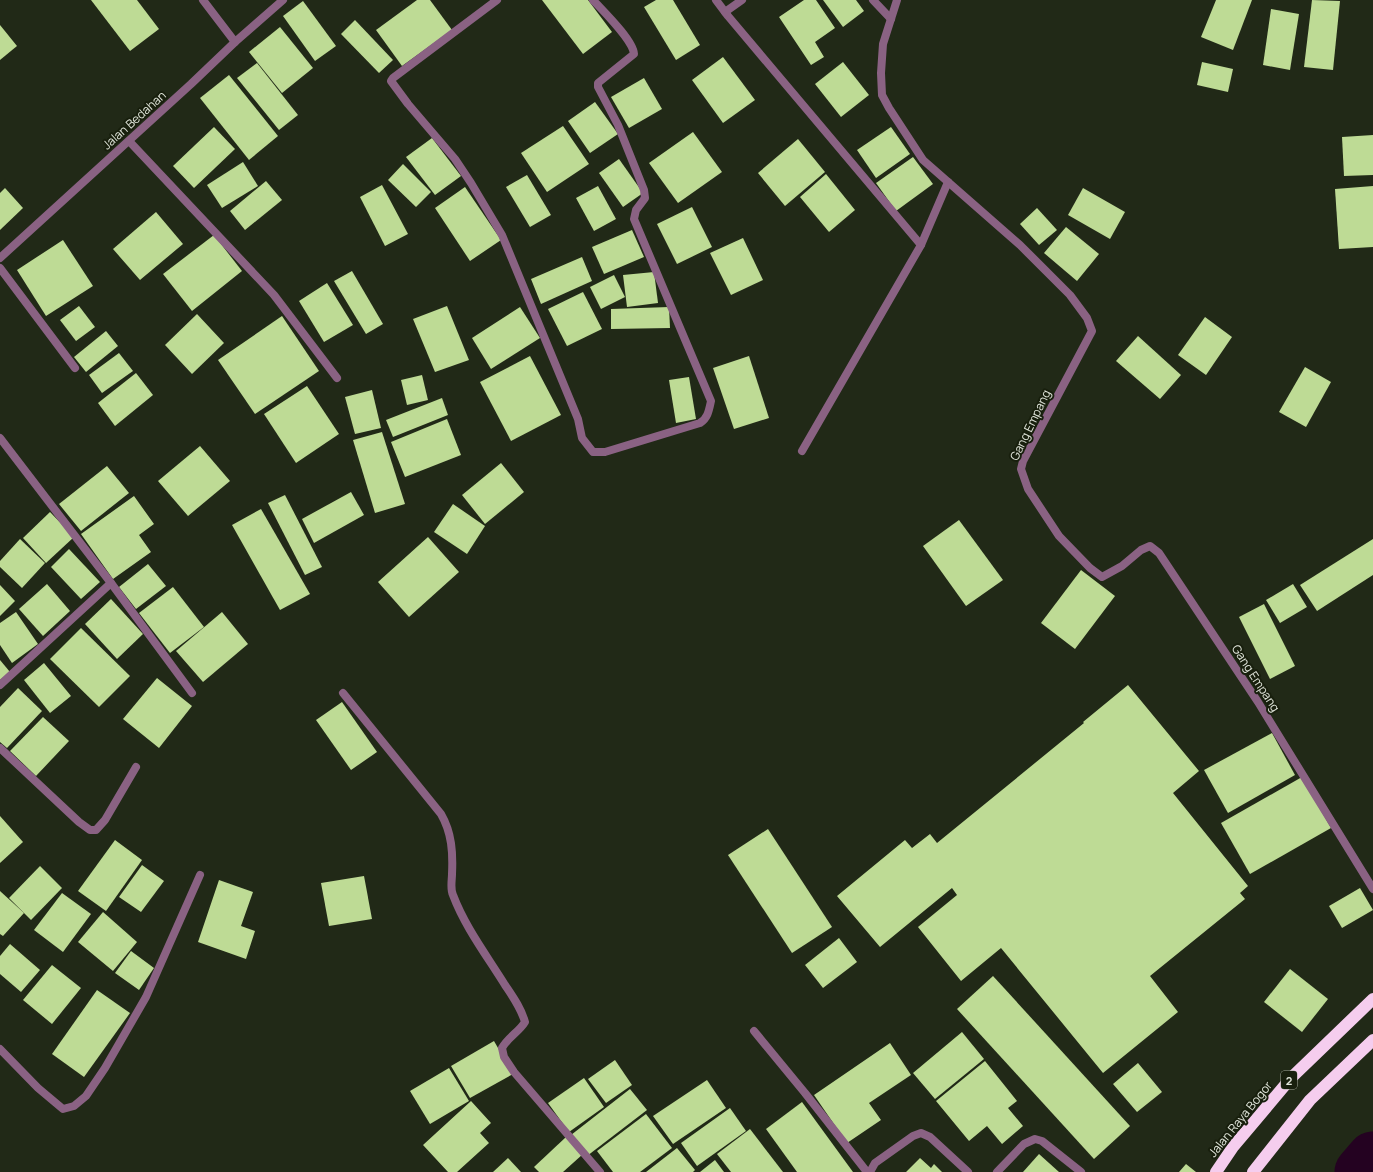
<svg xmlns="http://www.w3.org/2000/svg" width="1373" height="1172" font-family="Manrope,sans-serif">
<rect width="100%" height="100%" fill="#212917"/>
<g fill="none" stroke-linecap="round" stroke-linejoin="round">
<path stroke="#240221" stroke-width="53" d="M1361,1172l12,-14"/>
</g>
<g fill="#bedb95">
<path d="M91,0h46l22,29 -29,22z"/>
<path d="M417,0h13l22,30 -50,36 -26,-36z"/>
<path d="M542,0h46l24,32 -29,22z"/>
<path d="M656,0h17l27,45 -24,15 -32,-53z"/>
<path d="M804,0h12l19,28 -20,14 9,15 -13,8 -32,-48z"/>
<path d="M823,0h33l8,11 -21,16z"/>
<path d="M1216,0h36l-19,50 -32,-13z"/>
<path d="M1312,0l28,1 -7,69 -29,-3z"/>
<path d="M303,1l33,45 -21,15 -32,-45z"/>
<path d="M1271,9l28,5 -9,56 -27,-5z"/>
<path d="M355,20l38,40 -14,13 -38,-39z"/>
<path d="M0,25l17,21 -17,14z"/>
<path d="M280,27l33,41 -31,25 -33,-41z"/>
<path d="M723,57l32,43 -32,23 -31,-43z"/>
<path d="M843,62l26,33 -28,22 -26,-33z"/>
<path d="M1202,62l31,7 -5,23 -31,-7z"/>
<path d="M257,63l41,52 -19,15 -42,-52z"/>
<path d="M229,75l49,61 -29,24 -49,-62z"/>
<path d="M644,78l18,31 -33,19 -18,-31z"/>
<path d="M595,102l23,32 -28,19 -22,-32z"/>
<path d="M563,126l26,38 -42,28 -26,-39z"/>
<path d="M214,127l21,22 -41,39 -21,-22z"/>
<path d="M891,127l19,27 -34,24 -19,-28z"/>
<path d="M693,132l29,40 -44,31 -29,-40z"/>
<path d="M1373,135v40l-29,1 -2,-39z"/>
<path d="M432,138l29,38 -26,19 -29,-38z"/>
<path d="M798,139l27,33 -40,34 -27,-33z"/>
<path d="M913,157l20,27 -37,27 -20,-28z"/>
<path d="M619,159l24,34 -20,14 -24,-34z"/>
<path d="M243,162l15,24 -36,22 -15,-23z"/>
<path d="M403,164l28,28 -15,15 -28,-27z"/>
<path d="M826,174l29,36 -26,22 -29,-35z"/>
<path d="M527,175l24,40 -21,12 -24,-40z"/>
<path d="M266,181l16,19 -37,30 -15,-19z"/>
<path d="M382,185l26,49 -23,12 -25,-49z"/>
<path d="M598,186l18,33 -22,12 -18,-33z"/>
<path d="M1373,186v61l-34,2 -4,-60z"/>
<path d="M465,187l36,53 -31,21 -35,-53z"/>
<path d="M5,188l18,20 -23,22v-37z"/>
<path d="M1083,188l42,24 -15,27 -42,-24z"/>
<path d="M692,207l20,40 -35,17 -20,-40z"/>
<path d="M1037,208l20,22 -18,15 -19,-21z"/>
<path d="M156,212l27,32 -43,36 -27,-31z"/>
<path d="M1066,227l33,27 -22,27 -33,-28z"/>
<path d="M632,230l12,27 -40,17 -12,-27z"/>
<path d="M214,235l28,36 -50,40 -29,-37z"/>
<path d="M743,238l20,42 -32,15 -21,-42z"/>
<path d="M63,240l30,46 -47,30 -29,-46z"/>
<path d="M582,257l10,24 -51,23 -10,-25z"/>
<path d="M352,271l31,53 -17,10 -32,-53z"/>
<path d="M654,272l4,31 -31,4 -4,-32z"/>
<path d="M614,275l11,22 -24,12 -11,-22z"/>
<path d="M327,283l26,42 -29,17 -25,-41z"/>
<path d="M583,292l19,37 -35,17 -19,-37z"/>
<path d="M79,306l16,21 -19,14 -16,-21z"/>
<path d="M447,306l22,54 -34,12 -22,-53z"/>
<path d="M520,307l20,31 -49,31 -19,-31z"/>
<path d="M669,307l1,21 -59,1v-20z"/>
<path d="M197,314l27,29 -32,31 -27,-29z"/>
<path d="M282,316l37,55 -64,43 -37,-54z"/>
<path d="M1205,317l27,20 -26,38 -28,-20z"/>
<path d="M106,331l12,15 -32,26 -12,-15z"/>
<path d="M1138,336l43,39 -21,24 -44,-38z"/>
<path d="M119,353l14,18 -31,22 -13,-18z"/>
<path d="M530,356l31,59 -50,26 -31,-59z"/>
<path d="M749,356l20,62 -35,11 -21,-61z"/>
<path d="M1305,367l26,15 -25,45 -27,-15z"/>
<path d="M136,373l17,22 -38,31 -17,-23z"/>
<path d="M422,375l6,25 -21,5 -6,-25z"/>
<path d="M689,377l7,42 -20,4 -7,-43z"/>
<path d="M307,386l32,48 -43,29 -32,-49z"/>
<path d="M372,390l9,38 -26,6 -10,-37z"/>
<path d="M442,398l6,17 -55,22 -7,-17z"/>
<path d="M447,419l14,36 -56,22 -14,-35z"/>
<path d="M382,432l23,72 -30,9 -22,-73z"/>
<path d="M200,446l30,35 -42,35 -30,-35z"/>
<path d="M501,463l23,29 -39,32 -23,-29z"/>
<path d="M107,466l22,27 -48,38 -22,-27z"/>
<path d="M351,492l13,23 -50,28 -12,-24z"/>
<path d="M285,495l37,72 -17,8 -37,-72z"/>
<path d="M134,496l20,28 -15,11 12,17 -38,27 -32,-45z"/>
<path d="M453,504l32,22 -18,28 -33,-22z"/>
<path d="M261,509l49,85 -30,16 -48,-85z"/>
<path d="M50,512l24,25 -28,26 -23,-25z"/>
<path d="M959,520l44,60 -37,26 -43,-60z"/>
<path d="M428,537l31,35 -50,45 -31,-35z"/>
<path d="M20,539l25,24 -23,25 -22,-21v-6z"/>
<path d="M1373,539v36l-56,36 -17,-26z"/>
<path d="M69,549l31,33 -19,17 -30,-32z"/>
<path d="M148,564l18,22 -30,23 -17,-22z"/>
<path d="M1081,570l34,26 -40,53 -34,-26z"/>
<path d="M47,584l23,27 -27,25 -24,-27z"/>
<path d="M1293,584l14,23 -27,16 -14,-23z"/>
<path d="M0,585l15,16 -15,15z"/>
<path d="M173,587l31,40 -34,26 -31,-40z"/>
<path d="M111,599l32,35 -26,25 -32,-35z"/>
<path d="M1264,604l31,62 -25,13 -31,-62z"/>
<path d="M16,612l22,32 -26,19 -12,-18v-22z"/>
<path d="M222,612l26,32 -45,38 -27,-31z"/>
<path d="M81,628l49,48 -31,31 -49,-48z"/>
<path d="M0,660l10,12 -10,8z"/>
<path d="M44,663l27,33 -21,17 -26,-33z"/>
<path d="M157,678l35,28 -33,42 -36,-29z"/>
<path d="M1128,685l71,86 -26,22 75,93 -8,7 5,6 -95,77 28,36 -75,61 -102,-125 -40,33 -43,-54 39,-32 -5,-7 -72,59 -43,-51 68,-56 7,8 18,-14 7,9 147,-120 -1,-1z"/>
<path d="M18,688l24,23 -35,37 -7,-6v-35z"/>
<path d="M342,702l35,50 -26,18 -35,-50z"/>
<path d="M43,717l26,24 -33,35 -26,-25z"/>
<path d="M1272,733l23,42 -67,38 -24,-43z"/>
<path d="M1302,777l29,51 -81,46 -29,-51z"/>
<path d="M0,816l23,26 -23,21z"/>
<path d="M768,829l64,98 -40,26 -64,-98z"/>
<path d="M115,840l27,20 -36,51 -28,-20z"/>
<path d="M142,865l22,16 -23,31 -22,-15z"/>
<path d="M40,866l22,22 -31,32 -22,-22z"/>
<path d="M364,876l8,43 -43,7 -8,-43z"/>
<path d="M219,880l34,12 -12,34 14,5 -9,28 -48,-17z"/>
<path d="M1360,888l13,22 -31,18 -13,-22z"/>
<path d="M0,891l24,22 -21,23 -3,-2z"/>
<path d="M62,893l29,21 -28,38 -29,-22z"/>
<path d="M103,912l34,30 -24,29 -35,-29z"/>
<path d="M839,938l18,24 -34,26 -18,-23z"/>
<path d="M10,944l30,26 -19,22 -21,-18v-18z"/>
<path d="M131,951l23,17 -15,22 -24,-17z"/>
<path d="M52,965l29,23 -29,36 -29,-24z"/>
<path d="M1290,969l38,30 -26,33 -38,-30z"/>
<path d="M993,976l137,150 -36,33 -137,-150z"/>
<path d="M97,990l33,23 -46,64 -32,-23z"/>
<path d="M962,1032l22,27 -49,40 -22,-26z"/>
<path d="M494,1041l19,33 -43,24 -19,-32z"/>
<path d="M890,1043l21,32 -42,28 12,17 -34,23 -33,-48z"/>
<path d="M615,1060l17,25 -26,18 -18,-24z"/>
<path d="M985,1061l32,40 -9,7 15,18 -21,18 -15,-18 -18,15 -33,-40z"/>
<path d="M1138,1063l24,29 -25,20 -24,-28z"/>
<path d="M449,1068l20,33 -39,23 -20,-33z"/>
<path d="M584,1078l20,29 -35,25 -21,-29z"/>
<path d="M707,1080l19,28 -53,36 -20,-28z"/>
<path d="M630,1089l17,21 -60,46 -16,-21z"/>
<path d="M471,1101l20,22 -11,10 9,10 -32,29h-9l-25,-27z"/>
<path d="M802,1102l51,70h-56l-31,-43z"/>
<path d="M730,1108l16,23 -49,35 -16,-23z"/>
<path d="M646,1114l26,34 -32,24h-27l-16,-21z"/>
<path d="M750,1129l33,43h-52l-14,-18z"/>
<path d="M566,1137l17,17 -20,18h-24l-5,-5z"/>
<path d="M677,1148l18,22 -2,2h-47z"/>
<path d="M1039,1154l20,18h-36z"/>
<path d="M508,1158l13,14h-28z"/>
<path d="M920,1158l11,10 3,-4 8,8h-36z"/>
<path d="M715,1160l9,12h-24z"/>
<path d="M1186,1164l10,8h-17z"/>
</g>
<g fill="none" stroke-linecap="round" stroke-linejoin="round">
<g stroke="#8a6283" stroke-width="8">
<path d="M203,0l32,42"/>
<path d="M497,0l-104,78 -2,3 17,23 47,55 16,24 31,52 76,184 4,19 11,14h12l95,-29c8,-5 9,-13 11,-22l-77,-182 2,-9 9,-12 -1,-8 -26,-65 -20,-38v-4l36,-29c-1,-14 -30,-42 -41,-54"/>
<path d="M716,0l12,16 193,229"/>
<path d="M873,0l18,19"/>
<path d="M897,0l-14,44 -2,29 1,22 7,13 34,52 97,85 50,50 17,23 5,13 -69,130 -2,8 7,20 31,47 31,32 12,9 20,-11 19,-16 9,-4 9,7 99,149 115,187"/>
<path d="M725,12l17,-12"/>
<path d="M129,141l145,154 63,83"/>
<path d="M0,258l191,-174 44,-42 48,-42"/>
<path d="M0,268l75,100"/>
<path d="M0,438l111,145 81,110"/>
<path d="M802,451l119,-206 27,-63"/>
<path d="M0,685l111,-102"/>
<path d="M343,693l98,121c11,19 12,39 11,60 0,6 -2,15 1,21 12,32 34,61 52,90 8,12 16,23 20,37 -6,10 -17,15 -23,26l2,9 10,15 86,100"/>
<path d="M0,748l79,74 11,8h6l9,-10 31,-53"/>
<path d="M754,1031l51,62 62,79"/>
<path d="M0,1049l38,39 25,21 11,-3 12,-10 19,-28 41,-71 54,-122"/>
<path d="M870,1172l5,-9 38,-27 8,-3 9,4 38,35"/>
<path d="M997,1172l27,-28 11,-5 7,2 39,31"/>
</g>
<g stroke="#f5cdee" stroke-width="12">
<path d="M1216,1172l17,-25 58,-69 82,-79"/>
<path d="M1253,1172l57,-72 63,-60"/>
</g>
</g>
<g text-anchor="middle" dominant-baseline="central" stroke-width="4" stroke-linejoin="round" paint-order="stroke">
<rect fill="#181f0d" stroke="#a5aa9d" stroke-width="1" x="1281" y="1071" width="16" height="18" rx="3"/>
<g font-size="11" font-weight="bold" fill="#e1e6db">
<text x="1289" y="1080">2</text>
</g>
<g font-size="12" fill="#e1e6db" stroke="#181f0d">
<text transform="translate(134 120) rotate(-42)">Jalan Bedahan</text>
<text transform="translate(1030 425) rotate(-64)">Gang Empang</text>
<text transform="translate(1256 678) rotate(57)">Gang Empang</text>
<text transform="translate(1240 1119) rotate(-51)">Jalan Raya Bogor</text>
</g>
</g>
</svg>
